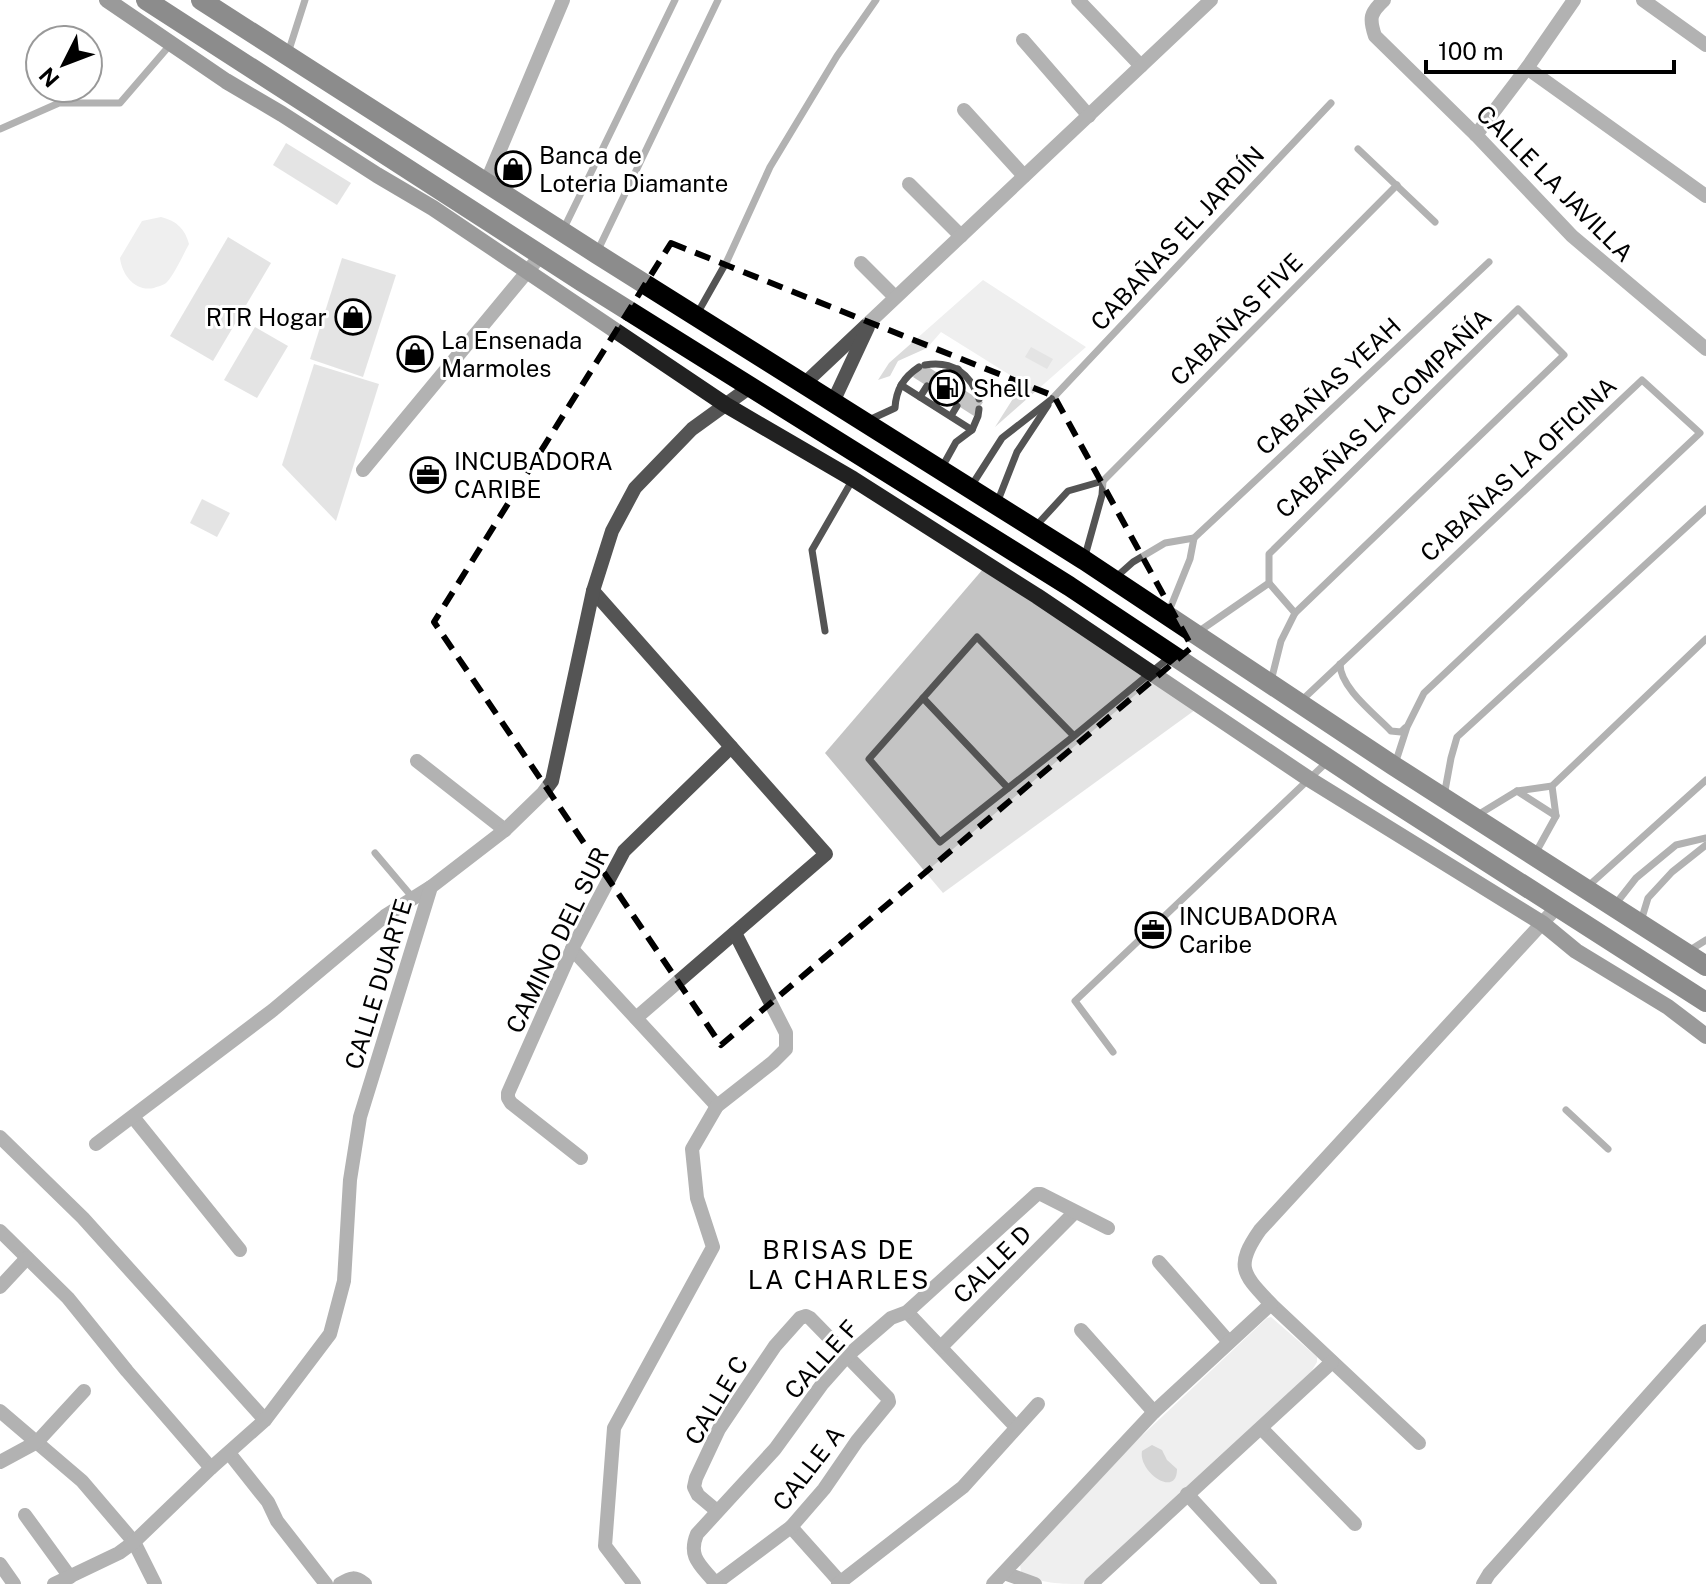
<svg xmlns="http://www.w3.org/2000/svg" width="1706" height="1584" font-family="'Public Sans',sans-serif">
<rect width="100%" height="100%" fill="#fff"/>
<g fill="#dbdbdb">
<path d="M161,217c16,4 24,12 28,27 -5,9 -16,33 -23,39 -2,2 -10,4 -12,5 -19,4 -32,-13 -34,-30l22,-37z"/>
<path d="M983,280l103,67 -91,80 28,-44 -82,-51 -14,16 -29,13 -8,15 -12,4 11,-17z"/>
<path d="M1271,1317l46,40v5l-6,10 -227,212c-22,0 -46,0 -63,-12l-1,-8 111,-118 136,-128z"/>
</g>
<path fill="#a2a2a2" d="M1152,1445l10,5 5,10 10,9c0,30 -39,3 -35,-18z"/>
<g fill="#c4c4c4">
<path d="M286,143l65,40 -14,22 -64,-40z"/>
<path d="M228,237l43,26 -58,98 -43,-25z"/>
<path d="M342,258l54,17 -33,102 -53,-18z"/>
<path d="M255,327l33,19 -31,52 -33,-18z"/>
<path d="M1031,347l22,12 -6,10 -22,-12z"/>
<path d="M922,363l61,39 -9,14 -61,-39z"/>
<path d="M314,364l65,20 -43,137 -54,-56z"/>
<path d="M202,499l28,14 -13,24 -27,-14z"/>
<path d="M983,569l212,141 -252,183 -118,-140z"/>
</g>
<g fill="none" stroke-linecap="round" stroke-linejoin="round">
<g stroke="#545454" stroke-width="7">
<path d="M288,53l17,-53"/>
<path d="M0,129l59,-26h61l50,-58"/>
<path d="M1358,149l77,73"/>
<path d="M564,228l111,-228"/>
<path d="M597,252l121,-252"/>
<path d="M697,314l30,-53 43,-94 67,-111 39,-56"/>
<path d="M925,365c27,-5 46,9 54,34"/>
<path d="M951,381l7,-12"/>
<path d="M901,385l71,45"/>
<path d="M920,397l7,-11"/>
<path d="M935,406l7,-11"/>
<path d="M951,416l6,-10"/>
<path d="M869,420l26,-12c1,-19 9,-31 24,-41"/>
<path d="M941,469l15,-27 16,-12 6,-14 1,-7"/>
<path d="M970,488l32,-50 50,-39 279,-296"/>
<path d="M997,503l20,-51 31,-47"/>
<path d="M1035,527l33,-36 35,-10 294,-296"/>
<path d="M1085,556l17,-61 1,-14"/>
<path d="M1115,578l18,-16 32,-19 29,-5 295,-276"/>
<path d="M1269,583l26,30"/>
<path d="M1169,611l21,-52 4,-21"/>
<path d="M825,631l-13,-81 41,-71"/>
<path d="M1198,632l71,-49v-29l249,-245 46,46 -269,258 -14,28 -10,40"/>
<path d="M1340,664c0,24 36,51 51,67l10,1 4,-4"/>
<path d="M923,698l85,90"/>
<path d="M1301,701l341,-321 58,53 -276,260 -17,34 -12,37"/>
<path d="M1074,736l-97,-99 -108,122 71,83 134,-106 97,-80"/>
<path d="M1517,791l39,25"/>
<path d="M1444,796l7,-38 6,-21 249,-228"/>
<path d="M1476,816l41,-25 35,-5 154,-147"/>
<path d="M375,853l38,45"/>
<path d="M1535,854l21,-38 -4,-30"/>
<path d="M1586,888l120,-108"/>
<path d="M1614,906l22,-28 40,-33 30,-7"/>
<path d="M1641,921l7,-23 24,-26 34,-27"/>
<path d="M1687,952l19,-12"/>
<path d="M1113,1052l-38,-51 252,-239"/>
<path d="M1566,1110l42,39"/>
</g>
<g stroke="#545454" stroke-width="14">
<path d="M1078,0l63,66"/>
<path d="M1384,0c-14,13 -15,18 -9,36l101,99 96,101 134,113"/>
<path d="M1643,0l63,45"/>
<path d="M1023,40l66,76"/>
<path d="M1527,68l179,128"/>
<path d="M964,110l60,66"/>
<path d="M1476,135l51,-67 47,-68"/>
<path d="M486,183l77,-183"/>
<path d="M909,184l52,52"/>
<path d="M861,263l34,34"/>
<path d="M804,384l407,-384"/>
<path d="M833,402l35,-75"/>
<path d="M363,470l178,-215"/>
<path d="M593,591l233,263 -190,164"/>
<path d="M417,761l88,69"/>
<path d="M572,949l145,157"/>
<path d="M133,1117l107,133"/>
<path d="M0,1137l83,81 182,202"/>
<path d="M96,1144l177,-134 112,-94 46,-29"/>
<path d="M581,1158l-70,-55 -3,-5v-5l64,-144 52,-98 107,-104"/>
<path d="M0,1231l68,67 59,73 84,97"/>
<path d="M1159,1262l70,80"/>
<path d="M0,1287l27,-29"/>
<path d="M907,1312l109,115"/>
<path d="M1081,1330l73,82"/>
<path d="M941,1347l134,-135"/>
<path d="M0,1411l82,70 52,61 21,42"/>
<path d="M1262,1429l93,95"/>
<path d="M1419,1443l-148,-139c-28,-30 -37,-37 -11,-74l297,-323"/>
<path d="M229,1453l39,49 9,19 49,63"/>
<path d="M0,1462l37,-20 47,-51"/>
<path d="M1187,1494l83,90"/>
<path d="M25,1515l45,62"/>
<path d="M791,1527l49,55"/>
<path d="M0,1564l14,20"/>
<path d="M1004,1573l31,11"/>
<path d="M716,1583l75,-56 33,-38 33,-48 32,-39 -1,-4 -78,-80 -4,-2 -6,2 -25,28 -56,83 -23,49 -2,9 4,8 19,16"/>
<path d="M54,1584l65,-31 15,-11 77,-74 54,-48 65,-86 14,-53 6,-101 10,-63 71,-230 74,-57 38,-37 9,-12 41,-190 19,-60 23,-43 57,-59 58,-42"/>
<path d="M340,1584c11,-7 15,-8 25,0"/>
<path d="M634,1584l-29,-38 9,-118 99,-181 -16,-49 -5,-49 25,-43 56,-44 13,-13v-16l-51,-100"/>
<path d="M716,1584c-14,-18 -29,-26 -19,-50l78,-85 48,-66 24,-27 44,-38 16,-6 130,-118h4l67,34"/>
<path d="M838,1584l125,-97 75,-83"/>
<path d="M993,1584l161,-172 117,-108"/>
<path d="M1091,1584l241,-222"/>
<path d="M1483,1584l6,-10 217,-243"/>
</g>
<path stroke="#212121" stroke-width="16" d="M107,0l119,81 56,33 95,61 56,33 293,197 127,74 184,117 272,183 233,144 34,28 92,56 38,29"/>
<g stroke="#000" stroke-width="20">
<path d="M146,0l435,281 488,305 309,206 328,210"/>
<path d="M201,0l396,254 487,306 310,206 312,200"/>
</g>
</g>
<path d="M0 0H1706V1584H0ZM671,243l383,153 138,251 -471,398 -287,-423z" fill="#fff" fill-opacity=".55" fill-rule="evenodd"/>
<path fill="none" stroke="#000" stroke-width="6" stroke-dasharray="16 10" stroke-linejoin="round" d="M671,243l383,153 138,251 -471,398 -287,-423z"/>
<defs>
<symbol id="shop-ring" viewBox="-11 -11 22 22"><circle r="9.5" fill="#fff" stroke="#000" stroke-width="1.5"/><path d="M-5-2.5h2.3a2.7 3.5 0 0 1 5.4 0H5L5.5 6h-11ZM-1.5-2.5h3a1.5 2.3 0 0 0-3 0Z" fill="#000"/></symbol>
<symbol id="fuel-ring" viewBox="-11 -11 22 22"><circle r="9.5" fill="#fff" stroke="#000" stroke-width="1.5"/><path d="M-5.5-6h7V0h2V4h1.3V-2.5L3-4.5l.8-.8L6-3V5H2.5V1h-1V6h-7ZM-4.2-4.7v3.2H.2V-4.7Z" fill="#000"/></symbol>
<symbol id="office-ring" viewBox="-11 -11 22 22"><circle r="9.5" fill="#fff" stroke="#000" stroke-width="1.5"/><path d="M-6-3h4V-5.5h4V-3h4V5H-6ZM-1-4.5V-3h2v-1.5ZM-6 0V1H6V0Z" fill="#000"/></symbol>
</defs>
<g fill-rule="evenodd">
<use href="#shop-ring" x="493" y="149" width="40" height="40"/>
<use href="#shop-ring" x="333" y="297" width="40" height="40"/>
<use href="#shop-ring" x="395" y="334" width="40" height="40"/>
<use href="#fuel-ring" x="927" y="368" width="40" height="40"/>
<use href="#office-ring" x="408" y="455" width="40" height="40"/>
<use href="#office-ring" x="1133" y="910" width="40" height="40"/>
</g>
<g text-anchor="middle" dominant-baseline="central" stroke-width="6" stroke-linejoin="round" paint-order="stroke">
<g font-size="24" fill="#000" stroke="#fff" text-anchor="start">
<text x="539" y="155">Banca de<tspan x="539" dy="28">Loteria Diamante</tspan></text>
<text x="327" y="317" text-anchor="end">RTR Hogar</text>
<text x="441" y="340">La Ensenada<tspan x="441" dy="28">Marmoles</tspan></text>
<text x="973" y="388">Shell</text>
<text x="454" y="461">INCUBADORA<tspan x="454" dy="28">CARIBE</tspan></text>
<text x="1179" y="916">INCUBADORA<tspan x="1179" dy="28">Caribe</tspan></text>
</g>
<g font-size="24" fill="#000" stroke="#fff">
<text transform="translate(1555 183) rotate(45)">CALLE LA JAVILLA</text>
<text transform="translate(1177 238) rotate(-47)">CABAÑAS EL JARDÍN</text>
<text transform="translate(1236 319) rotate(-45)">CABAÑAS FIVE</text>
<text transform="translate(1328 386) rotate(-43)">CABAÑAS YEAH</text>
<text transform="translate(1383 413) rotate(-44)">CABAÑAS LA COMPAÑÍA</text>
<text transform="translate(1518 469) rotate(-43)">CABAÑAS LA OFICINA</text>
<text transform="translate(557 940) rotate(-64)">CAMINO DEL SUR</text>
<text transform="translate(378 984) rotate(-73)">CALLE DUARTE</text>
<text transform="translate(992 1264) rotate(-45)">CALLE D</text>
<text transform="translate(821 1359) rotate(-48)">CALLE F</text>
<text transform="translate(716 1400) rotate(-59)">CALLE C</text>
<text transform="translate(808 1468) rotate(-52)">CALLE A</text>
</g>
<g font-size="26" letter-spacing="2" fill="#000" stroke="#fff">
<text x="839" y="1249">BRISAS DE<tspan x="839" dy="30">LA CHARLES</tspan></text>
</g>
</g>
<g transform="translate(64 64) rotate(228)"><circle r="38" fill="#ffffff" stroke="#999999" stroke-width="2"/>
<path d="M0-6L14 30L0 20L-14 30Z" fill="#000000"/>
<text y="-12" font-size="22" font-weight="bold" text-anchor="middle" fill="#000000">N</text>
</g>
<path d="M1426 60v12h248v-12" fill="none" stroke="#000000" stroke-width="4"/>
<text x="1438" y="60" font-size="24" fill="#000000" stroke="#ffffff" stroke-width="6" paint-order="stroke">100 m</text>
</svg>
